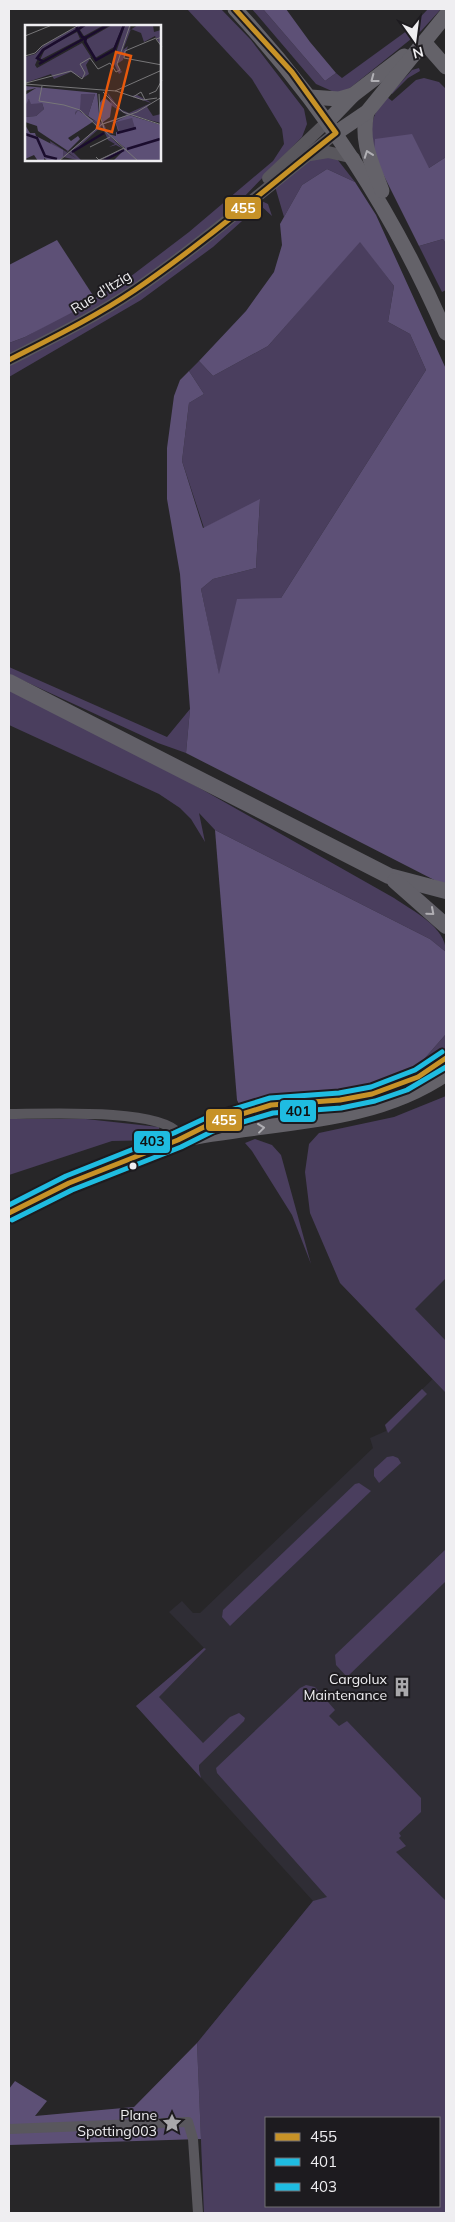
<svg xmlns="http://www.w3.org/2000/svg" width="455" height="2222" font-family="Mulish,sans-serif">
<rect width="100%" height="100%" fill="#272628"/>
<path fill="#2f2d35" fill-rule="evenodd" d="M446,1110v1103h-242l-7,-170 116,-142 -177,-195 68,-58 -35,-36 13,-11 11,12h7l173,-165 -3,-10 16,-7 -1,-6 53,-51 -71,-73zM266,2118h173v88h-173z"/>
<g fill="#4a3e5e" fill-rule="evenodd">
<path d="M187,9h34l30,31 53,69 3,15 -5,13 -95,98 48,-37 13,6 4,12 -12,-11 -47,42 -72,53 -132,77v-34l16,-6 97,-54 67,-51 84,-71 11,-17 -2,-15 -30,-50z"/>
<path d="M252,9h11l62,72 11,-8 6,5 66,-48 20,-21h13l-20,22 -76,61h-11l-18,-8z"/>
<path d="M419,68l1,3 -12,7 -16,16 -1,-1 21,-23z"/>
<path d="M424,78l15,4 7,7v68l-17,11 -55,-12c-3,-27 -6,-38 13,-59l5,4 24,-21z"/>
<path d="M317,156l20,3 18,23 -28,-13 -25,16 -18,32 -10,-34z"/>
<path d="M443,239l3,5v46l-4,2 -23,-46z"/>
<path d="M360,241l34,45 -6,36 22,12 16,36 -145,228 -62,78 -18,-87 12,-10 43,-11 4,-68 -56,28 -22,-67 7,-58 15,-9 -15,-23 10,-10 14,15 55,-30z"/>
<path d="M9,667l158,70 23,-28 -4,44 -28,-10 -149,-69z"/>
<path d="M9,690l127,62 258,146c19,13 52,29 52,54l-16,-13 -215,-109 -16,-17 6,29 -14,-23 -11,-11 -21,-14 -150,-69z"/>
<path d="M446,1034v14l-24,22 -35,13 31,-17z"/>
<path d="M446,1096v182l-31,31 31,32v52l-106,-110 -30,-70 -5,-41 4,-28 10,-11 75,-16z"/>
<path d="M9,1119h77l73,8 1,13 -48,1 -103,34z"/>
<path d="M255,1139l17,6 9,10 30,109 -19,-49 -40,-64 -7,-8z"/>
<path d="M422,1389l5,5 -39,39 -3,-8z"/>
<path d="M393,1456l5,2 3,5 -22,20 -5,-7v-7l13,-12z"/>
<path d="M359,1483l12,8 -141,135 -8,-9 1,-7 132,-126z"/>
<path d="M446,1549v32l-99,96 -11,-12 -1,-10z"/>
<path d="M204,1648l2,1 -47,48 44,46 27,-26 9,-4 6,5 -1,3 -45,44v5l2,8 -65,-72z"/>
<path d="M306,1685l9,2 20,23 -6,6 10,10 8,-5 74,77v14l-22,21 2,3 -2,2 7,8 -10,6 50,49v312h-242l-7,-170 116,-142 14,-4 -110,-124 -1,-5 84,-80zM266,2118h173v88h-173z"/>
</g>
<g fill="#5d5076">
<path d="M263,9h23l24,33 26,31 -11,8z"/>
<path d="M412,134l17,34 17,-11v87l-3,-5 -24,7 -45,-90 1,-17z"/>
<path d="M327,169l28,13 21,33 70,154v517l-260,-133 4,-44 -10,-135 -13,-75v-51l7,-52 6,-16 9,-9 15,23 -15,9 -7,58 21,67 57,-29 -4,69 -43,11 -12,10 18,85 18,-75 44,-1 145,-228 -16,-36 -22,-12 6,-36 -34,-44 -92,104 -55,30 -14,-15 47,-50 28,-39 8,-27 -2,-21 22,-39z"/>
<path d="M57,240l39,60 -71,37 -16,6v-78z"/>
<path d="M215,830l215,109 16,13v82l-28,32 -31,17 -146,25 -4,-8z"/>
<path d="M197,2043l4,96 -192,6v-56l6,-8 32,20 -12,15 99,-9z"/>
</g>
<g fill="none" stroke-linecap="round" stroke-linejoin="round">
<g stroke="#59575d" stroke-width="10">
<path d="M9,1114c34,0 149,-6 169,19v7"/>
<path d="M9,2129l179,-7 5,17 5,74"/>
</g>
<g stroke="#59575d" stroke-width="12">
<path d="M310,155l18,-3 26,6"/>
<path d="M268,178l60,-57"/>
<path d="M9,360c43,-22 86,-43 126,-70 70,-48 134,-105 201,-157"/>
</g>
<g stroke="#646269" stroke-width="15">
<path d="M235,9c91,99 157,201 211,324"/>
<path d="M424,42l22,25"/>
<path d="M310,97l29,2 14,-4"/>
<path d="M367,112c-7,30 5,51 15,79"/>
<path d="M328,121l25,-26 51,-39"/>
<path d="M336,133l31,-21 79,-97"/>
<path d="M189,1132l62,-22 38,-7 32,-1 35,-4 49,-13 19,-10 22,-17"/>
<path d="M9,1213c43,-21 86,-42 131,-59 13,-5 26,-11 40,-14 88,-19 188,-13 266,-66"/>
</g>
<g stroke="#626068" stroke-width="16">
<path d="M9,682l380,194 57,15"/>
<path d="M395,881l51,45"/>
</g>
<defs>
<g id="bus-1">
<path d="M9,360c43,-22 86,-43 126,-70 70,-48 134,-104 201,-157l-44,-61 -57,-63"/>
<path d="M9,1213l60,-30 109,-43 32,-16 61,-19 69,-5 32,-6 46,-17 28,-19"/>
</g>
<path id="bus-2" d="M12,1220l60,-30 109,-43 32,-16 60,-18 68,-5 34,-7 32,-11 39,-23"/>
<path id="bus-3" d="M9,1205l57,-29 108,-43 34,-16 62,-19 69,-5 32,-6 44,-17 27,-18"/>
</defs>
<use href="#bus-1" stroke="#1d1b1f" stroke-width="9"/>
<use href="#bus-2" stroke="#1d1b1f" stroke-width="9"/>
<use href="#bus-3" stroke="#1d1b1f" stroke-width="9"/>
<use href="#bus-1" stroke="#c79227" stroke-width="5"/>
<use href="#bus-2" stroke="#1fbce1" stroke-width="5"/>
<use href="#bus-3" stroke="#1fbce1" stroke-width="5"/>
</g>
<defs><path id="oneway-chevron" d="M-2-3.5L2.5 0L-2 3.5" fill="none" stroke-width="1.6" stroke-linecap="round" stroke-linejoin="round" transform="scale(1.25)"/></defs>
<g stroke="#b0afb4">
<use href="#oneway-chevron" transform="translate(374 79) rotate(143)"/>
<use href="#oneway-chevron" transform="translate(368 154) rotate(-110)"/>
<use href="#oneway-chevron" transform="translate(261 1128) rotate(-7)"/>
</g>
<use stroke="#b0aeb3" href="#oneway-chevron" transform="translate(431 912) rotate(41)"/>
<defs>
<symbol id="building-bare" viewBox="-9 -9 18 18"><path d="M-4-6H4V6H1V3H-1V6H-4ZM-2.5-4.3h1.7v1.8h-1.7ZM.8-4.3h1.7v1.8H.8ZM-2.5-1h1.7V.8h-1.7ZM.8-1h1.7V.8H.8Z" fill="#a9a8ab" stroke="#1d1b1f" stroke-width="2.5" paint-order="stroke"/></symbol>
<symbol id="sight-bare" viewBox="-9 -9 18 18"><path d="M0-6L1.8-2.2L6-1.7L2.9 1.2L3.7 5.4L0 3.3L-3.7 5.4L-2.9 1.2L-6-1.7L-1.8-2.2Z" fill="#a9a8ab" stroke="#1d1b1f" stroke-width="2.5" paint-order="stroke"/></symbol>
</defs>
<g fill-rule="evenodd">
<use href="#building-bare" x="388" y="1673" width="28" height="28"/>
<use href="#sight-bare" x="158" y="2109" width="28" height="28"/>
</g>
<circle fill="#efeef1" stroke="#1d1b1f" stroke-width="2" cx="133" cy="1166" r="4.5"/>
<g text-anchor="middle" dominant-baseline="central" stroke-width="4" stroke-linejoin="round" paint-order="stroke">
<g font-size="14" fill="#efeef1" stroke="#1d1b1f">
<text transform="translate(101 292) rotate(-32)">Rue d'Itzig</text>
</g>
<g font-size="14" fill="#efeef1" stroke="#1d1b1f" text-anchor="end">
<text x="387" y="1679">Cargolux<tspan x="387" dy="16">Maintenance</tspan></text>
<text x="157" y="2115">Plane<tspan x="157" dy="16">Spotting003</tspan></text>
</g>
</g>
<g transform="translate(25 25)">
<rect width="136" height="136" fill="#272628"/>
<path d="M54,0h4l-41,24 -7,16 2,3 45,-25 9,14 -5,8 3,9 -6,4 -12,-6 -17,7 -3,-5 -26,9v-26l10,-3 9,-9zM61,0h18l-20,11 -4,-6zM87,0h11l-9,22 -19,11 -9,-18zM100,0h6l-1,5 8,-5h15l1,7 7,-2v16l-6,-10 -11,6 -3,-9 -10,-4 -8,21 5,-4 -5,14 -6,4 5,8 -3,2 -6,-12zM52,7l3,7 -40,21 5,-11zM82,67l13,17 9,4 22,-10 -20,-7 6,-1 13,7 1,1 -4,4 6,9 8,-2v9l-32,-8 -5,3h8l5,7h6l-24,7 -4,-10 9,-4 -20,6 4,9h8l-8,1 15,15 -7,-4 -7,2 6,-3 -7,-4 -6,-14 -29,26 9,9 -19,-4 -3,-8 -9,-3 -1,-5 27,18 -12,-9 4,2 28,-24 -4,-8 10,3 24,-8 -15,-9zM59,68l11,1 -7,22 -10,-6 -3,6 1,-5 -8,1 1,-3 -18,-2h-3l6,1 -1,4 -4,2 -1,-3 4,-1h-4l-4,-8 35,1 2,-9zM5,74l4,1 -3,3h11l2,6 -8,7 -11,1 1,-16z" fill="#4a3e5e"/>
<path d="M0,61l72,7 3,31 -12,-8 7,-22h-14l-1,15 -4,2 -1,4 3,-5 16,11 -26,17 3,3 7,-5 2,3 -12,12 -30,-20 -1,-5 -12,-4v-5l11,-1 8,-7 -2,-6 -11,1 -2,-5 -4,7v-11l11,-7 -11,3zM79,72l8,7 -2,13 -8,6 -3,-19zM104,90l32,10v36h-48l11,-11 -26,11h-2l29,-13 -17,-14 8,2v-4l19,-4 -3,-10 -16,4 3,9h-1l-2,-8h-4zM0,100l5,8h5l1,3 27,14v7l-4,4h-11l-4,-3v3h-6l-4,-6 -9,4z" fill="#5d5076"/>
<path fill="none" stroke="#1a0c2d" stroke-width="2.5" d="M50,0l7,12 4,1 -1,4 11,18 18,-10 10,-25M19,37l-7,-4 6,-8 42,-25M14,39l69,-39M92,108l19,-5M0,109l12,4 8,18 12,3M102,124l33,-10M47,127l32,-19M78,136l21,-11"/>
<path fill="none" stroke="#777678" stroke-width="1" d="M0,11l27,-11M137,12l-6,2 6,8M100,26l-1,7 38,7M100,26l31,-13M0,31l10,-3 7,-7 37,-21M1,58l45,-12 11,8 3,-6 -5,-9 10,-6 8,11 12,-6 6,9 4,-2 -3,-6 13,-39M0,59l91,7M17,61l-3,15 25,4M90,66l47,-21M91,66l27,9 14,-2M78,67l20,20 39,13M74,69l1,22 5,15 33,30M124,69l7,-3 6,-11M108,72l8,-5 4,8M39,80l16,5 18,17M78,99l34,-12 25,-15M65,122l20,-10M71,132l3,3 25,-12M34,136l43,-37"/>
<path fill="#e8590c" fill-opacity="0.15" stroke="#e8590c" stroke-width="2.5" d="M91,27l15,4 -19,76 -15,-4z"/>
<rect width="136" height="136" fill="none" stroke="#efeef1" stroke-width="2.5"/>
</g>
<g stroke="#1d1b1f" stroke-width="2">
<rect x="224" y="196" width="38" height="24" rx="5" fill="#c79227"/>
<rect x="279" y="1099" width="38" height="24" rx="5" fill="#1fbce1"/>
<rect x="205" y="1108" width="38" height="24" rx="5" fill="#c79227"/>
<rect x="133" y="1130" width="38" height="24" rx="5" fill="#1fbce1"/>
</g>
<g font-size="14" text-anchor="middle" font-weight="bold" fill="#fff">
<text x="243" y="213">455</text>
<text x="224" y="1125">455</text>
</g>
<g font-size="14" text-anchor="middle" font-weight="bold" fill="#111">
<text x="298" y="1116">401</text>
<text x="152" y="1146">403</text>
</g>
<rect width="455" height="2222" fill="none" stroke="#efeef1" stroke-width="20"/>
<rect x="265" y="2117" width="175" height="90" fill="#1d1b1f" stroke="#716f73"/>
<rect x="275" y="2133" width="25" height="8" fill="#c79227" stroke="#716f73"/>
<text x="310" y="2142" font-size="15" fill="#efeef1">455</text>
<rect x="275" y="2158" width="25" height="8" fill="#1fbce1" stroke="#716f73"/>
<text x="310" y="2167" font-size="15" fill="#efeef1">401</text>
<rect x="275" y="2183" width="25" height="8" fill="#1fbce1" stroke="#716f73"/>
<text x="310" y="2192" font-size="15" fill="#efeef1">403</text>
<g transform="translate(415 40) rotate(166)" stroke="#1d1b1f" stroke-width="4" paint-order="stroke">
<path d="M0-4L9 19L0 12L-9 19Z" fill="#efeef1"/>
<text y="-8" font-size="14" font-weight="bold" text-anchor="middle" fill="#efeef1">N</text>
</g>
</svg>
